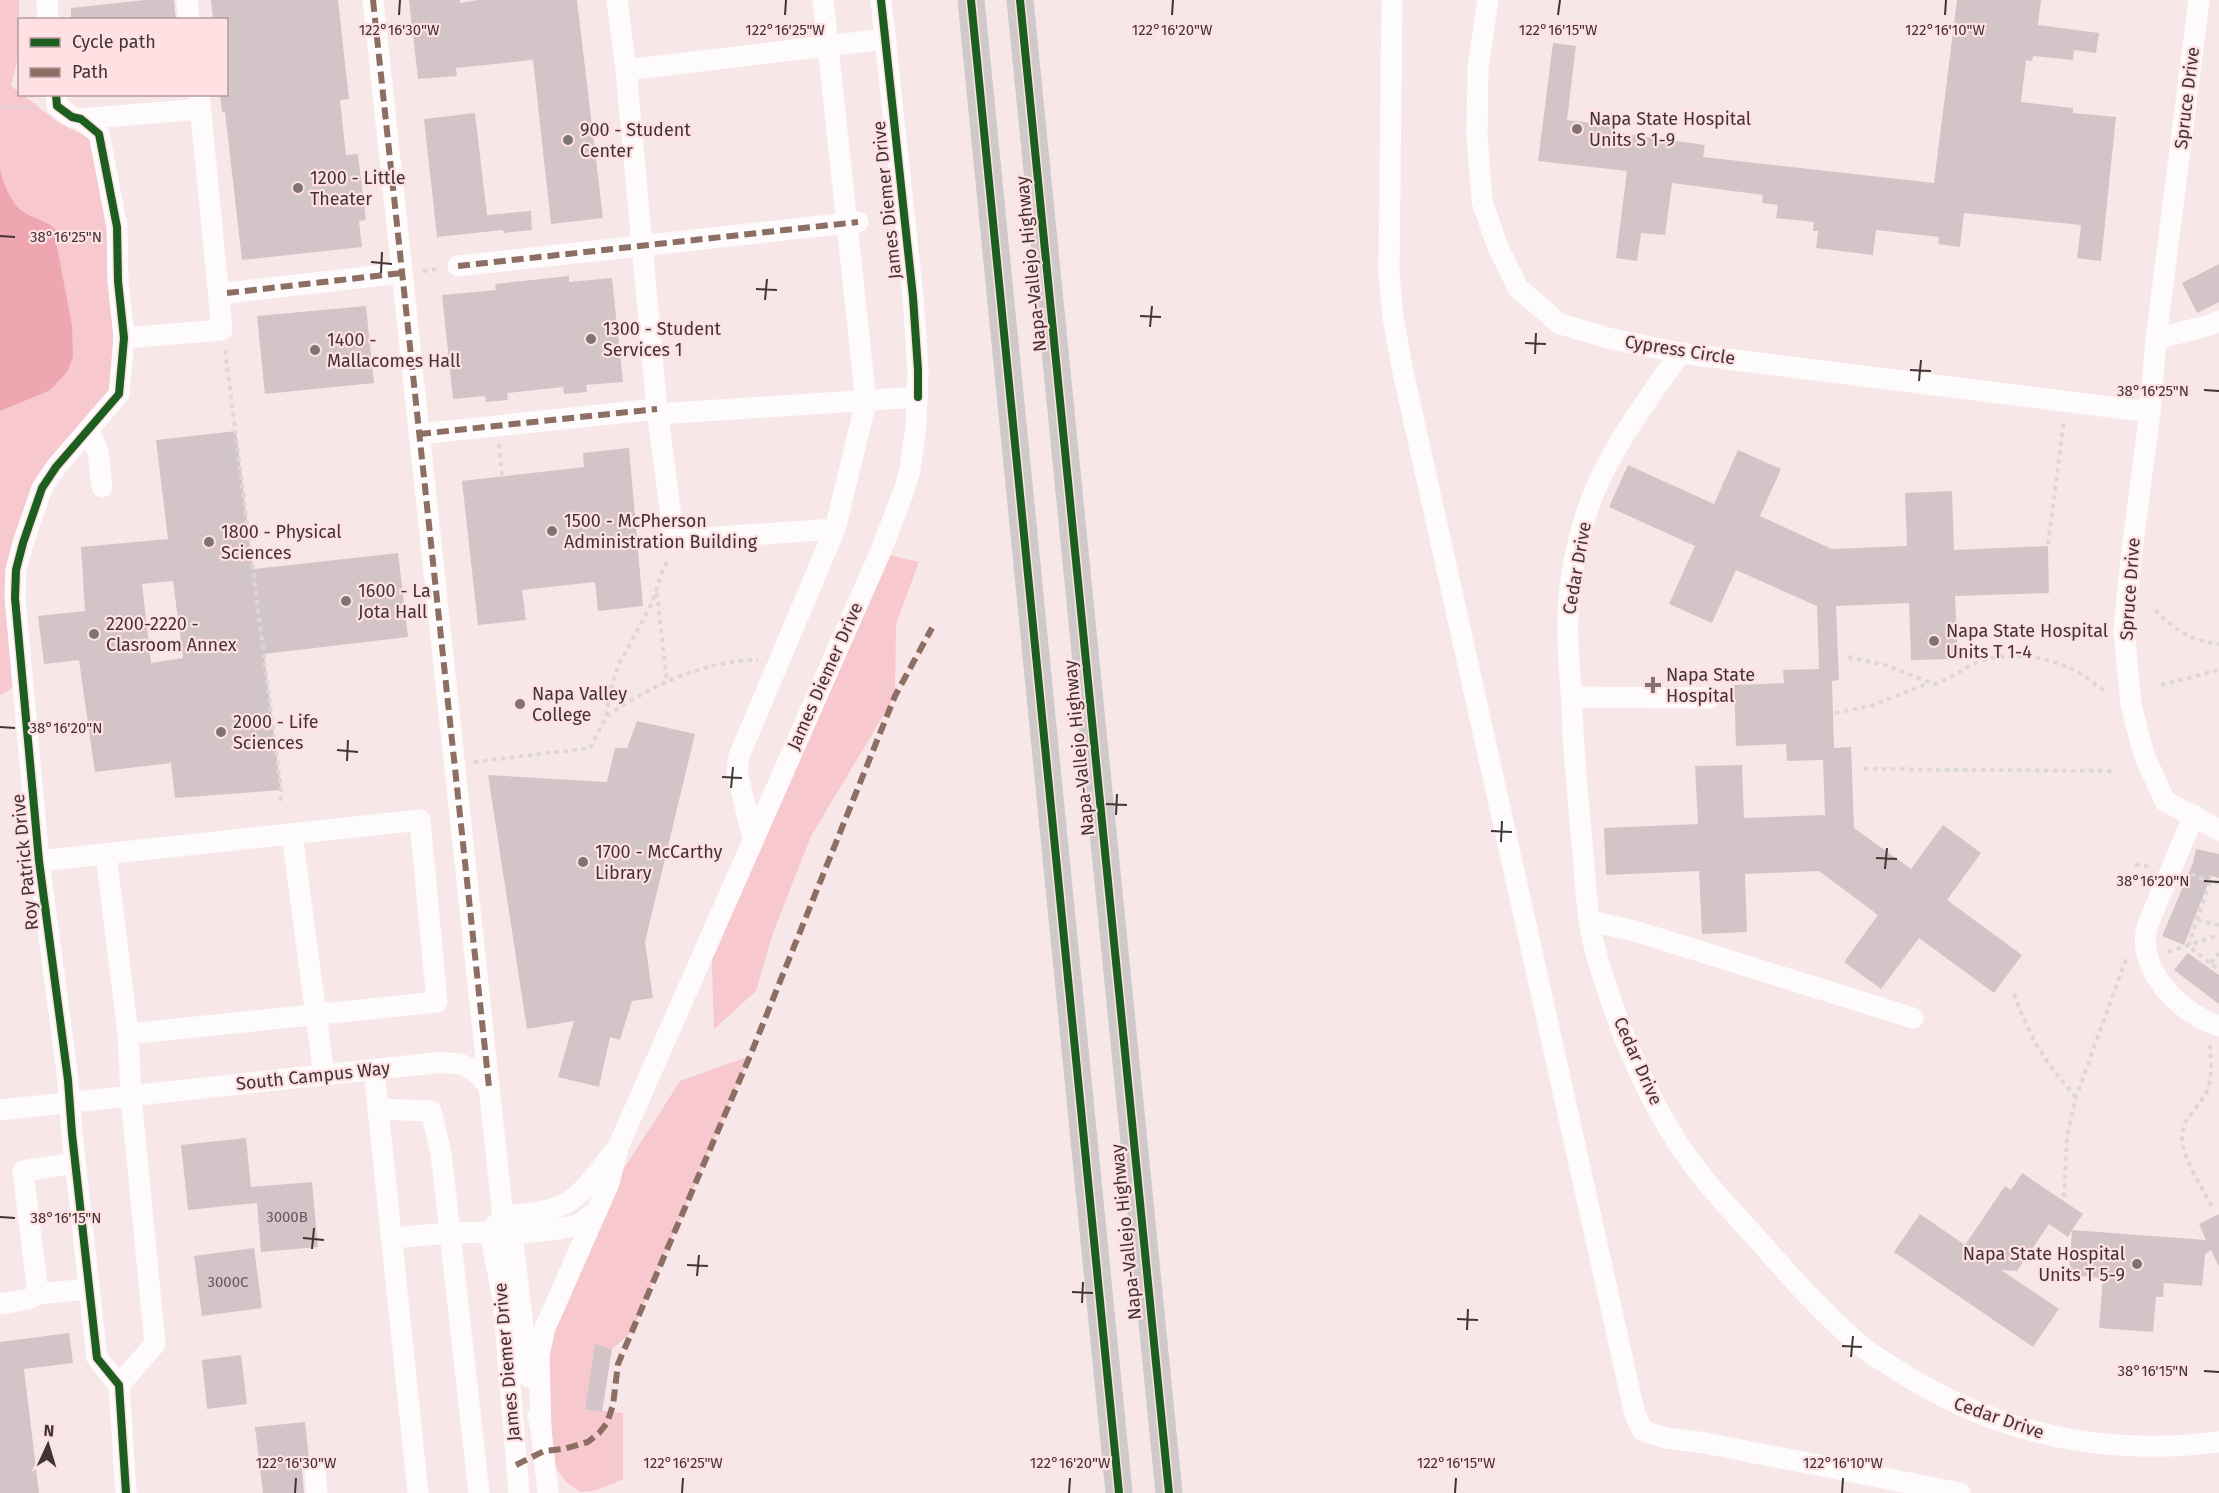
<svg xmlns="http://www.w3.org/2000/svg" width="2219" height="1493" font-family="'Fira Sans',sans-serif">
<rect width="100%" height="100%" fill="#f8e7e9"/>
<g fill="#f7c8cd">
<path d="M0,0h19v53l-8,33 8,6 1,2 3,1 36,28 30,15 17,30 13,226 -42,51 -54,98v139l-23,13v-284l49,-20 23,-66 -16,-84 1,-10c-9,-11 -21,-11 -33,-19 -14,-9 -19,-27 -24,-42z"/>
<path d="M880,553l39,9 -23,62 -1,72 -84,140 -38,97 -17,58 -42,38 -3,-93z"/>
<path d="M750,1056l-118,276 -20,17 -17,-4 -10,64 38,4v66l-26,11 -17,2 -15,-11 -21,-30 1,-123 52,-117 83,-130z"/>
</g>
<path fill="#eea7b0" d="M0,170c5,15 10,33 24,42 12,8 24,8 33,19l-1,10 16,84 1,32 -6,15 -18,19 -49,20z"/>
<g fill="#d3c5c7" fill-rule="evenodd">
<path d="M145,0h29l2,20h-105v-12z"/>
<path d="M211,0h127l11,99 -9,1 6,55 12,-1 8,66 -7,1 3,26 -120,13 -17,-148h-3l-2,-18h6v-74h-13z"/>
<path d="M409,0h51v3l18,-3h99l26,218 -52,6 -18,-164 -77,8 1,8 -39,3z"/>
<path d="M1957,0h84l-3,25 61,8 -3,20 -22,-3 -1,10 -40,-4 -1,5 -6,-1 -5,42 52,6v5l43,4 -15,144 -24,-3 4,-33 -117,-12 -4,34 -22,-3 1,-7 -63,-7 -3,25 -57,-7 2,-17h-5l1,-9 -38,-4 2,-13 -16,-2 1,-8 -91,-12 -7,52 -24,-2 -4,28 -21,-3 11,-87 -89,-10 15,-118 23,3 -9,74 46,5 -1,7 93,13 -2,12 231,26z"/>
<path d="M475,113l12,102 44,-4 1,19 -28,3 -1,-3 -66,7 -13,-118z"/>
<path d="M2219,264v38l-22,11 -15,-30z"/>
<path d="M569,276v6l43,-4 11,104 -37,3 1,7 -23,2 -1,-7 -56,6 1,7 -22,2 -1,-6 -32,3 -11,-104 54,-5 -1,-6z"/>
<path d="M366,306l8,77 -109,11 -8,-78z"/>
<path d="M236,431l17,138 145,-16 10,84 -144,17 17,136 -106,8 -4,-35 -76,9 -16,-112 -35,4 -6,-48 47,-5 -4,-64 87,-8 -12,-99zM173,581l10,77 -32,5 -9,-79z"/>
<path d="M629,448l14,158 -45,5 -3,-29 -73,8 4,30 -48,5 -16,-144 122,-14 -1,-14z"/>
<path d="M1738,450l43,19 -21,47 72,33 75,-3 -2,-53 47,-2 2,59 94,-4 1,47 -94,3 3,63 -47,1 -2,-57 -73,3 3,74 -7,1 2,67 17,-1 3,81 57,41 32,-44 38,28 -34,47 75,55 -28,38 -75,-55 -38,51 -37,-27 34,-47 -59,-44 -74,3 2,58 -45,2 -3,-63 -93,4 -2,-47 94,-4 -3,-58 47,-1 2,53 81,-3 -2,-55 -36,1 -1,-17 -50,2 -2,-61 50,-2 -1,-13 36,-1 -2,-63 -81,-36 -24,53 -43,-19 26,-58 -86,-39 19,-42 86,39z"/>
<path d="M637,721l58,13 -50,208 8,56 -21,3 -12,39 -10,-3 -11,50 -41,-10 16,-56 -47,8 -39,-254 119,7 8,-34h12z"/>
<path d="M2196,849l23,5v24l-8,-2 -27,69 -22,-9 31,-73z"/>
<path d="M2188,953l31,22v29l-45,-34z"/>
<path d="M246,1138l5,49 61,-5 6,65 -57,5 -4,-49 -69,7 -7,-65z"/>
<path d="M2022,1173l61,41 -11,16 134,10 -7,-16 20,-10v53l-8,-17 -6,4 -3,32 -38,-3 -1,14h-7l-3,35 -54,-4 4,-50 -34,-3 3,-45 -4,7 -19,-13 -32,47 -16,-1 58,39 -26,38 -139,-95 26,-38 45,31 40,-59 6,4z"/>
<path d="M254,1248l8,60 -60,8 -8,-60z"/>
<path d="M69,1333l4,30 -49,6 15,124h-39v-151z"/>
<path d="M595,1344l17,5 -10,63 -17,-3z"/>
<path d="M241,1355l6,49 -40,5 -5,-49z"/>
<path d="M305,1422l4,37 -5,5 -2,7 2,22h-41l-8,-66z"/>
</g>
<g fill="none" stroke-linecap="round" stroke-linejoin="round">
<g stroke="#ddd8d8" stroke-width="4" stroke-dasharray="4.5 4.5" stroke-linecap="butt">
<path d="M0,107h38"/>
<path d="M423,271l16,-2"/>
<path d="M225,350l56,440 -1,15"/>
<path d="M499,444l3,32"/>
<path d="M2048,544l16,-124"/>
<path d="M657,593l10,90"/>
<path d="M2155,610c22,21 34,30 64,34"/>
<path d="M1848,657l37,8 49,19c15,-4 28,-15 42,-21 31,-13 72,-7 100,8 11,6 21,15 31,22"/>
<path d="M2161,685l58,-15"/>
<path d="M1835,713l39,-8 55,-22"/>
<path d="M607,716c43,-30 98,-56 151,-56"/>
<path d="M474,762l116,-14 16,-31 5,-29 8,-24 33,-61 12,-37 6,-6"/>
<path d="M1864,769l251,2"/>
<path d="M2135,865l17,1"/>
<path d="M2191,874l19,8"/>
<path d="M2219,883l-9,-1 -22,64 31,24"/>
<path d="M2197,920l22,5"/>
<path d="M2168,952l51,-17"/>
<path d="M2211,963l8,-10"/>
<path d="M2014,994c15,42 32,71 62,103"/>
<path d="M2210,1045c1,16 3,35 -5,50 -9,15 -24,25 -23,44 1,20 21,50 30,68"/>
<path d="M2064,1197l3,-61 9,-39 50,-138"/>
</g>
<g stroke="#fefbfc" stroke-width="21">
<path d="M47,0l1,20"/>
<path d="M187,0l2,20"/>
<path d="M373,0l116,1087"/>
<path d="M617,0l9,70 31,339 17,131 161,-11 31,-127 -43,-402"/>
<path d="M1392,0l-3,274 4,43 10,55 232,1043 8,16 23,7 39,5 255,50"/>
<path d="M1488,0l-10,68 -1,69 5,64 15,44 21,43 42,36 52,15 68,14 470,59"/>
<path d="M2199,0l-43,339 -6,73 -19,146 -7,72 7,75 13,50 21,46 54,29"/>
<path d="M626,70l259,-31"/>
<path d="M56,94l1,12 15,11 9,2 18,15 18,93 1,54 6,57 -5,56 -63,73 -14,21 -19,55 -7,27 -1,28 24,263 29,219 4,54 25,224 22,27 7,108"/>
<path d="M81,119l119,-10"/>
<path d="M458,266l400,-44"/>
<path d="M227,293l175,-20"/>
<path d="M124,338l98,-8 -23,-236"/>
<path d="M2156,339l54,-14 9,-4"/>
<path d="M1680,353c-36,52 -78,106 -96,168 -11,38 -18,79 -16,119 1,30 4,59 5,89 2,45 7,90 11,135 2,29 4,61 12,89 20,69 50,146 92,205 21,30 48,57 73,85 31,36 63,71 99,102 11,10 25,17 37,25 99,64 205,87 322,72"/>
<path d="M658,414l260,-17"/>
<path d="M89,431l9,21 4,35"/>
<path d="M419,434l238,-25"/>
<path d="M1572,697l137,1"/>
<path d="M2194,815l-46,109c-14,44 32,90 71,102"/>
<path d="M292,834l32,241"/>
<path d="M753,840l-16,-69 2,-15 96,-227"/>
<path d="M106,854l22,180"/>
<path d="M39,861l381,-41 17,182 -309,32 3,62 24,248 -36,41"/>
<path d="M1590,921l45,10 278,87"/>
<path d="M374,1070l44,423"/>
<path d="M379,1109l52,2 10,42 38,340"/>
<path d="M0,1110l434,-47c27,-1 38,1 55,24l14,129 9,18 17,143"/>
<path d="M75,1163l-52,8 15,123 51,-5"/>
<path d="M392,1238l58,-5 40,-1 22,2 40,-4 26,-5 19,-14"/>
<path d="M0,1304l29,-5 9,-5"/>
<path d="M538,1416l3,13 7,64"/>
<path d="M541,1429l-2,-74 6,-27 64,-145 9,-36 262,-594 24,-62 6,-21 6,-44 2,-56 -5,-73 -32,-297"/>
<path d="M315,1470l2,23"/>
<path d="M519,1493l-16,-194 -13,-67 13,-16c19,-2 42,-3 60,-11 21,-11 35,-33 49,-51"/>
</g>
<g stroke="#d0c9ca" stroke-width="27">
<path d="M971,0l148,1493"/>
<path d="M1020,0l149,1493"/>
</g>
<g stroke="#8d6e63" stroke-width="6" stroke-dasharray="12 6" stroke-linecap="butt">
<path d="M373,0l116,1087"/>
<path d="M458,266l400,-44"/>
<path d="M227,293l175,-20"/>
<path d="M419,434l238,-25"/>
<path d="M516,1465l28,-14 19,-2 25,-7 11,-9 8,-10 6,-18 5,-41 132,-308 145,-360 37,-68"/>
</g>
<defs>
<g id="cycleway">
<path d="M881,0l32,297 5,73v27"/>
<path d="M971,0l148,1493"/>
<path d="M1020,0l149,1493"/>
<path d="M56,94l1,12 15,11 9,2 18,15 18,93 1,54 6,57 -5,56 -63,73 -14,21 -19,55 -7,27 -1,28 24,263 29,219 4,54 25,224 22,27 7,108"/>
</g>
</defs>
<use href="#cycleway" stroke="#ffe0e3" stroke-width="11"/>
<use href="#cycleway" stroke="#1b5e20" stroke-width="8"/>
</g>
<path fill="none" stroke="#403435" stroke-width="2" d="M399,15l1,-15M785,15l1,-15M1172,15l1,-15M1558,15l2,-15M1945,15l1,-15M0,236l15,1M371,262l21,2M381,273l1,-21M756,289l21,1M765,300l2,-21M1140,316l21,1M1150,327l2,-21M1525,343l21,1M1535,354l1,-21M1910,370l21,1M1919,381l2,-21M2204,390l15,1M0,727l15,1M337,750l21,2M347,761l1,-21M722,777l20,1M731,788l2,-21M1106,804l21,1M1116,815l1,-21M1491,831l21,1M1501,842l1,-21M1876,858l21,1M1885,869l2,-21M2204,881l15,1M0,1217l15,1M303,1238l21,2M312,1249l2,-21M687,1265l21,1M697,1276l2,-21M1072,1292l21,1M1082,1303l1,-21M1457,1319l21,1M1467,1330l1,-21M1842,1346l20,1M1851,1357l2,-21M2204,1371l15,1M295,1493l1,-15M682,1493l1,-15M1069,1493l1,-15M1455,1493l1,-15M1842,1493l1,-15"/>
<g fill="#807374" stroke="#ffe0e3" stroke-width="2">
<circle cx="1577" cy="129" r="6"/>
<circle cx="568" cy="140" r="6"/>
<circle cx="298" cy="188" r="6"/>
<circle cx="591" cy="339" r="6"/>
<circle cx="315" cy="350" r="6"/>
<circle cx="552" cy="531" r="6"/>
<circle cx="209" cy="542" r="6"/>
<circle cx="346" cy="601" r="6"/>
<circle cx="94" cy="634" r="6"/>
<circle cx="1934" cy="641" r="6"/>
<path d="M1650 676h6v6h6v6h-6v6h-6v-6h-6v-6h6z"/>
<circle cx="520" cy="704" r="6"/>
<circle cx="221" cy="732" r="6"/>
<circle cx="583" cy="862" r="6"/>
<circle cx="2137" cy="1264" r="6"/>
</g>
<g text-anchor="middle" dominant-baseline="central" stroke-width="4.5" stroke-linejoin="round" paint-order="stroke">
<g font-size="15" fill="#65585a">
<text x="287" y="1217">3000B</text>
<text x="228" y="1282">3000C</text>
</g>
<g font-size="18" fill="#403435" stroke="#ffe0e3">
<text transform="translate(2187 98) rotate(-83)">Spruce Drive</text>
<text transform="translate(887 200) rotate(-96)">James Diemer Drive</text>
<text transform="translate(1031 264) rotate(-96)">Napa-Vallejo Highway</text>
<text transform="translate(1680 350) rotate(9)">Cypress Circle</text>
<text transform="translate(1577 568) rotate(-80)">Cedar Drive</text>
<text transform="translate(2130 589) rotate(-86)">Spruce Drive</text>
<text transform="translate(825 676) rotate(-66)">James Diemer Drive</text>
<text transform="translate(1079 748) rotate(-96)">Napa-Vallejo Highway</text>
<text transform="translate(25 862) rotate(-96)">Roy Patrick Drive</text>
<text transform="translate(1638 1061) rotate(66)">Cedar Drive</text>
<text transform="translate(313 1076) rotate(-6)">South Campus Way</text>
<text transform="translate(1126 1232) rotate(-96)">Napa-Vallejo Highway</text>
<text transform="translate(507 1362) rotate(-95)">James Diemer Drive</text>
<text transform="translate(1999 1418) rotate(19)">Cedar Drive</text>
</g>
<g font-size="18" fill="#403435" stroke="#ffe0e3" text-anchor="start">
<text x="1589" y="119">Napa State Hospital<tspan x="1589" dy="21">Units S 1-9</tspan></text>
<text x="580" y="130">900 - Student<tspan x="580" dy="21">Center</tspan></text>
<text x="310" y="178">1200 - Little<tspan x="310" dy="21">Theater</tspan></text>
<text x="603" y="329">1300 - Student<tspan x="603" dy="21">Services 1</tspan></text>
<text x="327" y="340">1400 -<tspan x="327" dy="21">Mallacomes Hall</tspan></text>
<text x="564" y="521">1500 - McPherson<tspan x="564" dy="21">Administration Building</tspan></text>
<text x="221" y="532">1800 - Physical<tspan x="221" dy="21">Sciences</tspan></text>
<text x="358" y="591">1600 - La<tspan x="358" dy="21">Jota Hall</tspan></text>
<text x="106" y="624">2200-2220 -<tspan x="106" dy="21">Clasroom Annex</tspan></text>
<text x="1946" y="631">Napa State Hospital<tspan x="1946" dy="21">Units T 1-4</tspan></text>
<text x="1666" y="675">Napa State<tspan x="1666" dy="21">Hospital</tspan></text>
<text x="532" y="694">Napa Valley<tspan x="532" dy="21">College</tspan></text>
<text x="233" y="722">2000 - Life<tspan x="233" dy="21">Sciences</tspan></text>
<text x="595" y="852">1700 - McCarthy<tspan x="595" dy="21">Library</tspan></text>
<text x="2125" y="1254" text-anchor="end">Napa State Hospital<tspan x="2125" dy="21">Units T 5-9</tspan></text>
</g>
</g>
<g font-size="15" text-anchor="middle" fill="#403435" stroke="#ffe0e3" stroke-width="4.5" stroke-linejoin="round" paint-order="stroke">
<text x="399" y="35">122°16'30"W</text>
<text x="785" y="35">122°16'25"W</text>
<text x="1172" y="35">122°16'20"W</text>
<text x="1558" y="35">122°16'15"W</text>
<text x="1945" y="35">122°16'10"W</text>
<text x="66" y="242">38°16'25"N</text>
<text x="2153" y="396">38°16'25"N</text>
<text x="66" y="733">38°16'20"N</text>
<text x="2153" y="886">38°16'20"N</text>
<text x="66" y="1223">38°16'15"N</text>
<text x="2153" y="1376">38°16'15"N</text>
<text x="296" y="1468">122°16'30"W</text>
<text x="683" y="1468">122°16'25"W</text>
<text x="1070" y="1468">122°16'20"W</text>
<text x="1456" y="1468">122°16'15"W</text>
<text x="1843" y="1468">122°16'10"W</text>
</g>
<rect x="18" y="18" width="210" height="78" fill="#ffe0e3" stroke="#b39b9d" stroke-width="1.5"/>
<rect x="30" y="38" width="30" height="9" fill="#1b5e20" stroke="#b39b9d" stroke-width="1.5"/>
<text x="72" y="48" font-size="18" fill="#403435">Cycle path</text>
<rect x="30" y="68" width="30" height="9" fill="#8d6e63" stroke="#b39b9d" stroke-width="1.5"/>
<text x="72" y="78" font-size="18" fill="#403435">Path</text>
<g transform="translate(48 1445) rotate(4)" stroke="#ffe0e3" stroke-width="4.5" paint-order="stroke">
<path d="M0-4.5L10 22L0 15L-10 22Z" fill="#403435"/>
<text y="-9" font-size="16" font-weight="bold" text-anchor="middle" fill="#403435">N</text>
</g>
</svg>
